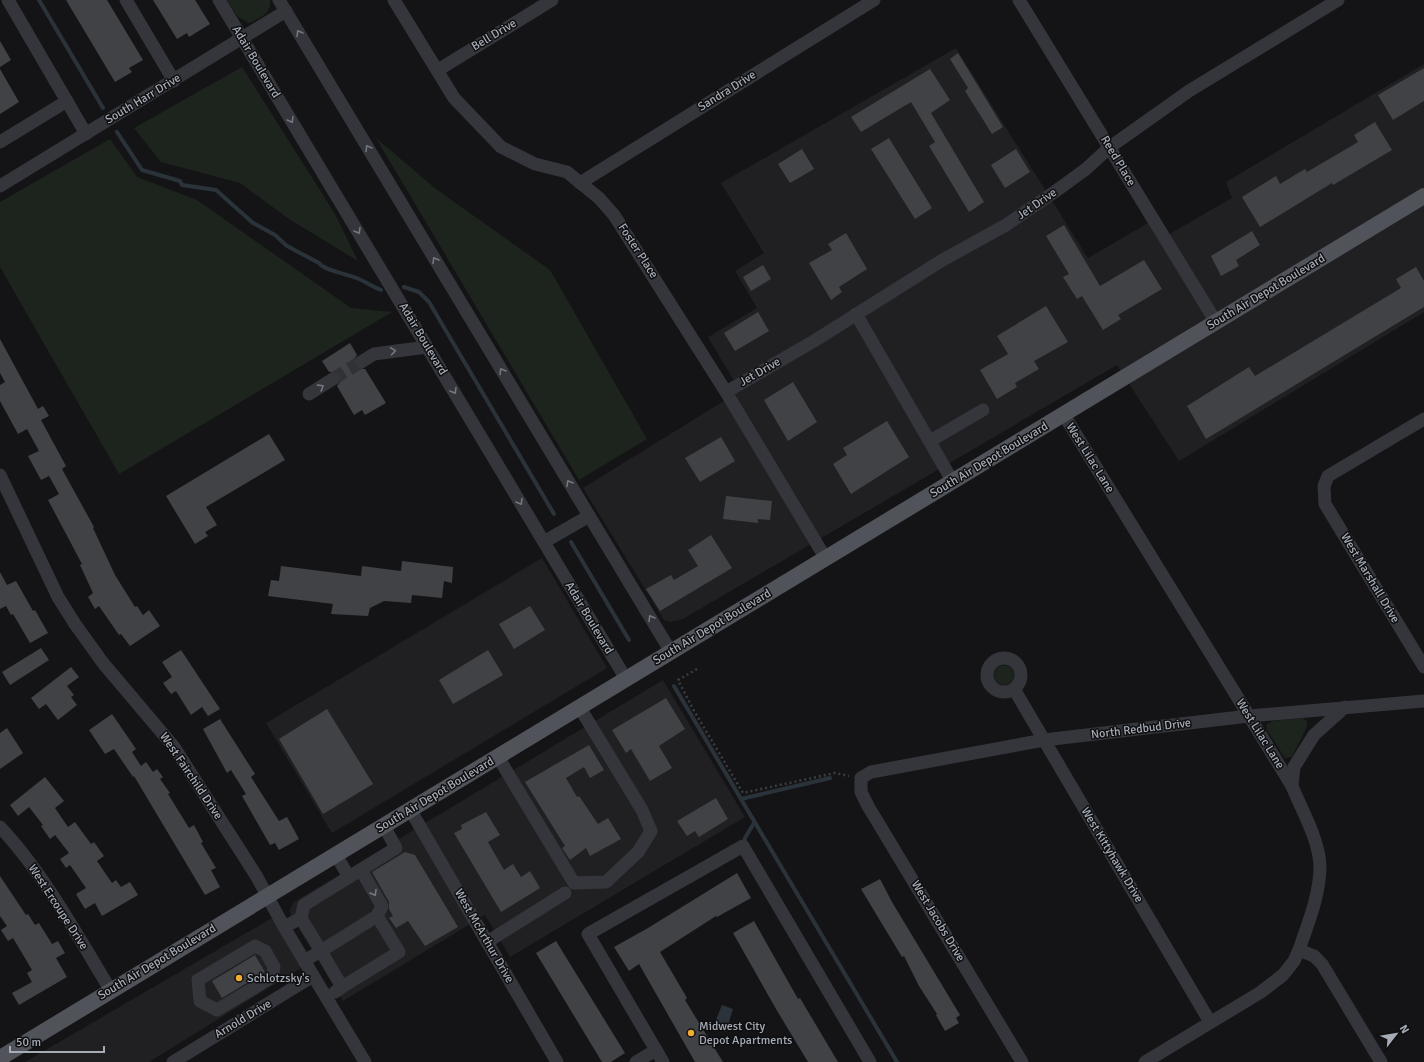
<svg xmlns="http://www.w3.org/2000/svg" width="1424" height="1062" font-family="Signika,sans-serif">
<rect width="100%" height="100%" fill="#141416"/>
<g fill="#202023">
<path d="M956,48l132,210 60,-35 11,17 73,-42 -6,-16 198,-118v248l-245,149 -62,-96 -434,254 -13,3 -6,-2 -81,-132 157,-97 -32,-54 49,-29 -22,-37 29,-18 -43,-70z"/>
<path d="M542,558l65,110 -275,165 -66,-110z"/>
<path d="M663,680l82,137 -235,140 -25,-42 -142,86 -52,-85 -1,-6 4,-8z"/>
<path d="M272,918l29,50 -152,94h-124z"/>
</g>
<g fill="#1d241d">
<path d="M227,0h43c2,13 -11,19 -21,23l-12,-7z"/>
<path d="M242,67l93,147 23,47 -69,-42 -49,-36 -79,-21 -27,-34z"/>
<path d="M376,138l60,51 114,81 97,169 -68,41z"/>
<path d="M110,139l27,38 60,23 154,108 41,4 -273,162 -119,-207v-65z"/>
<circle cx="1004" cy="675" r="10"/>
<path d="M1302,718l5,3c2,6 -12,28 -15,36l-7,1 -18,-28v-6l6,-3z"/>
</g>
<path fill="#2b333a" d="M722,1005l11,4 -4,13 3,5 -7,5 -4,-2 -6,-8z"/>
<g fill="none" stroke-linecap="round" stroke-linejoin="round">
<g stroke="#2b333a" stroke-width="4">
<path d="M39,0l64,108"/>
<path d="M117,132l25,38 38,11 2,4 34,5 37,33 22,12 12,11 32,17c6,8 29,11 40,16 7,3 14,8 22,11"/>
<path d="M404,287l15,5 10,10 125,212"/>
<path d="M571,542l58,98"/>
<path d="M674,686l223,376"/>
<path d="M741,799l89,-21"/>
<path d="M744,844l1,-6 9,-15"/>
</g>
</g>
<g fill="#404246">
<path d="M66,0h41l36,60 -14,8 3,4 -17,10z"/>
<path d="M153,0h42l15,24 -21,13 -2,-4 -10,6z"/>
<path d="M0,41l11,19 -11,7z"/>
<path d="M958,53l45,74 -11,7 -27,-43 3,-3 -18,-29z"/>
<path d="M1424,68v33l-31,19 -15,-25z"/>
<path d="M0,69l19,33 -19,12z"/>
<path d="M930,69l20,31 -19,13 53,89 -15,10 -40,-66 6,-4 -24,-40 -50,30 -10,-15z"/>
<path d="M1375,122l17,28 -59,35 -1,-2 -72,44 -18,-30 34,-21 4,8 25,-15 2,3 51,-30 -4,-7z"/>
<path d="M889,138l43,70 -17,11 -44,-70z"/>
<path d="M802,149l12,20 -24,14 -12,-19z"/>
<path d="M1016,149l14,23 -25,16 -14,-23z"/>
<path d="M1064,225l36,61 44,-26 18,29 -44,26 3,4 -18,11 -21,-34 -5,3 -14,-22 6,-3 -23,-38z"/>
<path d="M1252,231l8,14 -24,15 3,6 -18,10 -10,-20z"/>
<path d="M846,233l21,36 -28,18 3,5 -11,8 -22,-37 23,-13 -4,-6z"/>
<path d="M763,265l8,14 -20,12 -8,-14z"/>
<path d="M1416,267l8,14v26l-218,132 -19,-33 62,-39 6,9 146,-88 -5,-9z"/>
<path d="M1046,306l22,36 -34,19 5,8 -24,14 2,4 -20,12 -17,-29 28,-16 -11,-18z"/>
<path d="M758,312l11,19 -34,20 -11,-18z"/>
<path d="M0,339l38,70 5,-3 6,10 -8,4 25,46 -4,3 32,58 -1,1 22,47 20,32 2,-1 6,9 6,-5 11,16 -30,20 -9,-12 -2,1 -20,-29 -4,3 -7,-12 5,-4 -13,-28 2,-1 -34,-64 11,-6 -10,-18 -8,4 -13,-24 11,-5 -12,-22 -9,5 -18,-33v-16l5,-3 -5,-9z"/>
<path d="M350,343l7,12 -3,4v7l4,3h7l21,34 -21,12 -3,-5 -8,5 -17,-29 3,-4v-7l-4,-3h-7l-7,-11z"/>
<path d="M793,382l24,40 -29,19 -24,-41z"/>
<path d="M887,421l22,36 -58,37 -18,-30 14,-9 -4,-7z"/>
<path d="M269,434l16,26 -79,47 11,18 -12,7 3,4 -13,8 -29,-48z"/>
<path d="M721,437l14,24 -35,21 -15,-24z"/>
<path d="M726,496l46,5 -2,19 -12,-1v4l-35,-4z"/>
<path d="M711,535l21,33 -72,43 -14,-22 25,-14 3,5 24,-14 -10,-16z"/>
<path d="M402,561l51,6 -1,16 -8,-2 -2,17 -30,-3 -1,8 -27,-2 -14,7 -2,8 -37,-2 2,-10 -65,-8 3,-16 8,1 2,-15 80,10 1,-10 39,5z"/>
<path d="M0,572l7,13 9,-4 17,30 2,-1 13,23 -18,10 -17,-29 -2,1 -5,-9 -6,3z"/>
<path d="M530,606l15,24 -31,19 -15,-25z"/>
<path d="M41,648l8,12 -39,25 -8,-13z"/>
<path d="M181,650l39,59 -12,7 -6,-9 -11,8 -15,-24 -5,3 -8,-11 9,-6 -10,-15z"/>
<path d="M488,650l15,25 -50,29 -14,-24z"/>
<path d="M71,667l8,10 -12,9 7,9 -3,2 6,8 -19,15 -12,-16 -7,5 -8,-11z"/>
<path d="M666,698l19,31 -26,17 13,22 -22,13 -19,-32 -5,4 -14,-23z"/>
<path d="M327,709l46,75 -50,30 -44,-75z"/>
<path d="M112,714l24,35 -4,3 9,14 5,-4 7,10 4,-3 6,8 -3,2 10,14 -2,1 21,34 5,-3 9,17 -2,1 15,25 -5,2 9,17 -15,8 -71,-119 -1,1 -19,-28 -9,5 -16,-24z"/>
<path d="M220,719l35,55 -4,3 28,44 8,-4 12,22 -20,11 -4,-7 -5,2 -28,-49 4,-2 -15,-24 -4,3 -24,-44z"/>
<path d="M7,728l16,25 -23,16v-36z"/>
<path d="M589,745l15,25 -14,8 -6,-11 -18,11 11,19 2,-1 19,28 10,-6 13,21 -31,17 -4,-8 -16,12 -8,-12 3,-2 -40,-64z"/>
<path d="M45,777l19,24 -9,7 13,19 7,-5 16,22 3,-2 10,14 -7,5 15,22 4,-3 5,7 9,-5 8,13 -36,21 -7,-13 -10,6 -9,-15 10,-6 -16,-23 -4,3 -6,-9 9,-6 -14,-18 -5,4 -9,-13 2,-1 -14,-18 -11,9 -8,-11z"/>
<path d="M716,798l12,21 -29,18 -4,-6 -8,5 -10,-15z"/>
<path d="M486,812l14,23 -12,7 16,28 9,-6 8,13 9,-6 10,17 -39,24 -47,-79 8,-4 -1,-4z"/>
<path d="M405,852l10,3 43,72 -33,19 -17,-25 -12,7 -7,-10 4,-2 -4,-7v-7l-17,-30z"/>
<path d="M737,873l14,25 -34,19 -1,-1 -56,36 27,46 -2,2 38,62h-28l-56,-98 -10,7 -15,-24 34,-19z"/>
<path d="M0,876l26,39 2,-1 7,11 4,-2 13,21 6,-3 7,12 -9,5 11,19 -48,28 -7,-12 20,-11 -5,-9 5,-3 -19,-32 -5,3 -7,-11 6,-4 -7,-10z"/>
<path d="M880,879l12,23 68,113 -4,3 3,5 -14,8 -9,-16 1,-1 -18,-28 -15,-30 -2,1 -41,-68z"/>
<path d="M754,921l44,78 2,-1 38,64h-30l-32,-53 -43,-76z"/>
<path d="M556,941l69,112 -14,9h-9l-66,-109z"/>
<path d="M255,955l10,17 -43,26 -10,-17z"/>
</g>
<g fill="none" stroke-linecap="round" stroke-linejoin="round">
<path stroke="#313236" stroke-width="13" stroke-dasharray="13 6" stroke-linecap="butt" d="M333,379l28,-17"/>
<path stroke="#3b3d42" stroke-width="2.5" stroke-dasharray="2 3" stroke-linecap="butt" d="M697,669l-19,11 15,29 50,84 92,-20 14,3"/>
<g stroke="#35363b" stroke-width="13">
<path d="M8,0l78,134"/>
<path d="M126,0l48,81"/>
<path d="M219,0l407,679"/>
<path d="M279,0l392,652"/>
<path d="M394,0l60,98 47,49 34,17 32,8 32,26 15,17 112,177 100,167"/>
<path d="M1019,0l197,322"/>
<path d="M438,70l114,-70"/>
<path d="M0,142l67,-41"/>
<path d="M580,183l294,-183"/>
<path d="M0,186l286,-175"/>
<path d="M856,314l97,168"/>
<path d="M361,362l13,-8 53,-7"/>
<path d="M726,392l88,-51 127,-80 65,-36 47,-32 33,-24 24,-22 79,-56 149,-91"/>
<path d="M309,394l24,-15"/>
<path d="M1064,415l228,371c10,25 27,53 28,80 0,29 -12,57 -21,84l15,6 8,8 59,98"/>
<path d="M1424,419l-96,57 -4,10 1,18 99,163"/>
<path d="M930,441l53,-31"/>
<path d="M0,475l58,122 17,27 28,39 71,84 83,130 27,50 81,135"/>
<path d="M544,542l45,-26"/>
<circle cx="1004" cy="675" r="17"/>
<path d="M1014,689l196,333"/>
<path d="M498,757l76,126 32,-1 32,-30 13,-21 -9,-21 -62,-102"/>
<path d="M1292,786l2,-19 20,-32 31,-28"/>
<path d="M411,811l146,251"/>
<path d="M0,827c42,44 79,111 111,164"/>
<path d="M336,855l13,22"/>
<path d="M301,918l20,33 56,-35 5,-10 -21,-36"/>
<path d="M284,927l17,-9 3,-13 92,-57 -12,-22"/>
<path d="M487,942l78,-49"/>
<path d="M255,946l10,5 9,16 -2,10 -55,33 -17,-9 -2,-21z"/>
<path d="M304,961l17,-10 21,36 -7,5"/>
<path d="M342,987l57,-35 -22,-36"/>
<path d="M173,1062l140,-86"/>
<path d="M636,1062l20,-12"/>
<path d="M663,1062l-75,-128 155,-88 127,216"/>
<path d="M1022,1062l-154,-256 -7,-14v-14l10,-6 11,-2 162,-30 205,-24 175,-15"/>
<path d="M1145,1062l116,-70 22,-17 11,-14 5,-11"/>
</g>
<path stroke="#51535a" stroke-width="16" d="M0,1058l1424,-862"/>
</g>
<defs><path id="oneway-chevron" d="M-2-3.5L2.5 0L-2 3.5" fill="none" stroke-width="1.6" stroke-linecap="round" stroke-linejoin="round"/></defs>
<g stroke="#73777f">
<use href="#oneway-chevron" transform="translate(299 33) rotate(-121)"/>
<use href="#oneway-chevron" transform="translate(291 120) rotate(59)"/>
<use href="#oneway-chevron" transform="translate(368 148) rotate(-121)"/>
<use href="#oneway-chevron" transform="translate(358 231) rotate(59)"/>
<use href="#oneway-chevron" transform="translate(435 260) rotate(-121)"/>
<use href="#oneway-chevron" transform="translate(393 351) rotate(-8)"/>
<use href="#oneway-chevron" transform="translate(502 371) rotate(-121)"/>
<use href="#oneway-chevron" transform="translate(321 387) rotate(-32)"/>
<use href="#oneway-chevron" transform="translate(454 391) rotate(59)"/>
<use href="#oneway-chevron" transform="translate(569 483) rotate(-121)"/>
<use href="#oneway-chevron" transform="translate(520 502) rotate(59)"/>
<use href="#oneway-chevron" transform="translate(651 618) rotate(-121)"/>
<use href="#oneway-chevron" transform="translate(374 893) rotate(60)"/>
</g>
<g fill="#f0ac33" stroke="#0f0f11" stroke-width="1.5">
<circle cx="239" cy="978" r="4"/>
<circle cx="691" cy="1033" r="4"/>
</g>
<g text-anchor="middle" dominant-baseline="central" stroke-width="3" stroke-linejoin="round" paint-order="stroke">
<g font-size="12" fill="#a6acb6" stroke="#0f0f11">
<text transform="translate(494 35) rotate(-31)">Bell Drive</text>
<text transform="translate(256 62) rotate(59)">Adair Boulevard</text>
<text transform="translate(727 91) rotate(-32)">Sandra Drive</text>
<text transform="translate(143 99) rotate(-31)">South Harr Drive</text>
<text transform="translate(1118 161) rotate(59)">Reed Place</text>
<text transform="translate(1037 204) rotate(-35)">Jet Drive</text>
<text transform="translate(638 251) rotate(57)">Foster Place</text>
<text transform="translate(1266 292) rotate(-31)">South Air Depot Boulevard</text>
<text transform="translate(423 339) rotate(59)">Adair Boulevard</text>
<text transform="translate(760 372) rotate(-30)">Jet Drive</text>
<text transform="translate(1090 458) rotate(58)">West Lilac Lane</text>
<text transform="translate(989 460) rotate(-31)">South Air Depot Boulevard</text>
<text transform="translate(1370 578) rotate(59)">West Marshall Drive</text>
<text transform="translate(589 618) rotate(59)">Adair Boulevard</text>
<text transform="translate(712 627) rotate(-31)">South Air Depot Boulevard</text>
<text transform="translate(1141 729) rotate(-7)">North Redbud Drive</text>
<text transform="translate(1260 734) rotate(58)">West Lilac Lane</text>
<text transform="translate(191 776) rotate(56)">West Fairchild Drive</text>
<text transform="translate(435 795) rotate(-31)">South Air Depot Boulevard</text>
<text transform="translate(1112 855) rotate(59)">West Kittyhawk Drive</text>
<text transform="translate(58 907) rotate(57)">West Ercoupe Drive</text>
<text transform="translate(938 921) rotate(59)">West Jacobs Drive</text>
<text transform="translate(484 936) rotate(60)">West McArthur Drive</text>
<text transform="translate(157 962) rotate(-31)">South Air Depot Boulevard</text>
<text transform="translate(243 1019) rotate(-31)">Arnold Drive</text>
</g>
<g font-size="12" fill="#a6acb6" stroke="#0f0f11" text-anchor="start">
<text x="247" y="978">Schlotzsky's</text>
<text x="699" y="1026">Midwest City<tspan x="699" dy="14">Depot Apartments</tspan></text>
</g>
</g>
<g transform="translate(1396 1034) rotate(59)" stroke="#0f0f11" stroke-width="3" paint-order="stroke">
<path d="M0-3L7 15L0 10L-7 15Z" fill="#a6acb6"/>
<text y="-6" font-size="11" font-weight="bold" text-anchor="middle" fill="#a6acb6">N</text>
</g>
<path d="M10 1046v6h94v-6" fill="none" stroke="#a6acb6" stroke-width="2"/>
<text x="16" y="1046" font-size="12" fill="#a6acb6" stroke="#0f0f11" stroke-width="3" paint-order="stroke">50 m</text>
</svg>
